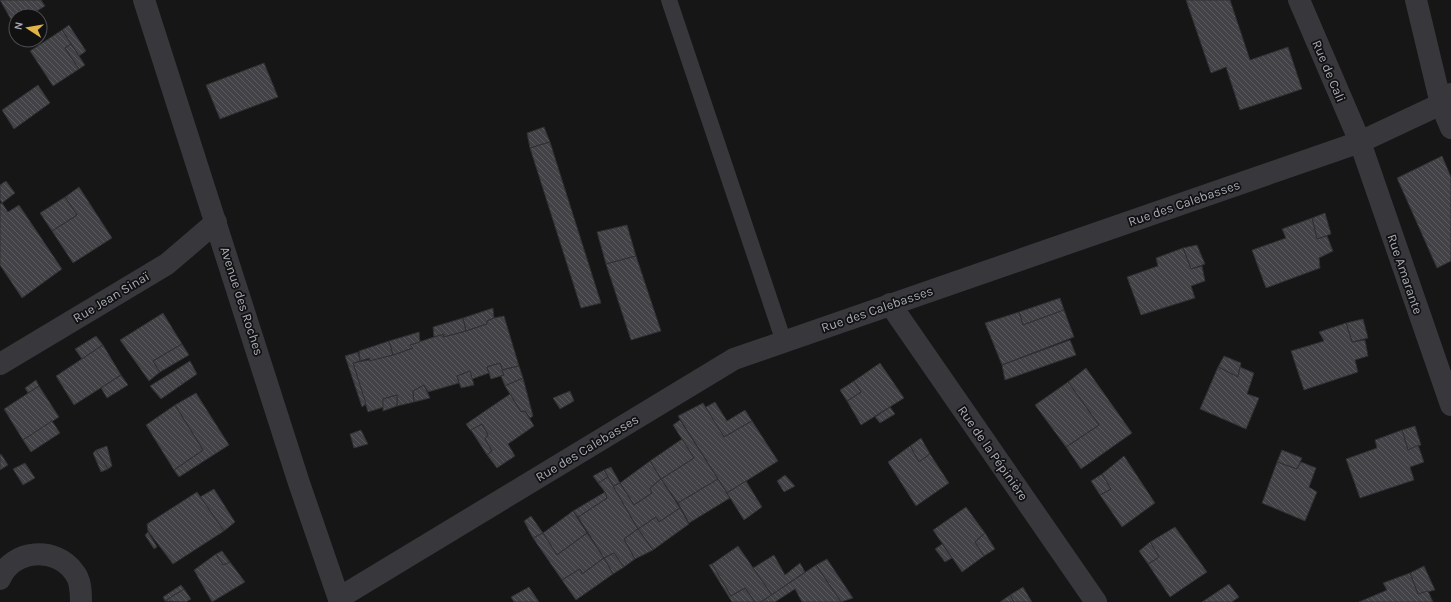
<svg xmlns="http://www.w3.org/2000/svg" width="1451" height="602" font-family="Karla,sans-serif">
<defs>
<pattern id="building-back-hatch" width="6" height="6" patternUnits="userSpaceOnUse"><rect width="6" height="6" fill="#434347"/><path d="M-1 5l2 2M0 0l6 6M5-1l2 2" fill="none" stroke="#5b5b5f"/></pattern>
</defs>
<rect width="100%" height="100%" fill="#161617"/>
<g fill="url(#building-back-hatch)" stroke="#303033">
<path d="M0,0h41l4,6 -16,10h-13v8l-2,1z"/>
<path d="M1186,0h44l20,60 38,-13 14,42 -62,21 -14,-43 -15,6z"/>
<path d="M69,25l17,26 -7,5 -17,-26z"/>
<path d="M62,30l9,14 -6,4 14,21 -26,17 -23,-35z"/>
<path d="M71,44l14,21 -6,4 -14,-21z"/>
<path d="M264,63l14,34 -58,22 -14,-34z"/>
<path d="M38,85l12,18 -36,26 -12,-19z"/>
<path d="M544,127l6,15 -20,6 -3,-15z"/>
<path d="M550,142l51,161 -20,5 -51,-160z"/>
<path d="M1442,156l9,21v84l-14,7 -40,-90z"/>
<path d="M6,181l9,12 -13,10 -2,-3v-15z"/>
<path d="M79,187l33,51 -39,25 -21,-32 25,-16 -12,-18z"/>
<path d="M65,197l12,18 -25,16 -12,-18z"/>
<path d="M2,203l6,9 11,-7 43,64 -40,29 -22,-33v-61z"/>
<path d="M1325,213l6,21 -14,5 -5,-21z"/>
<path d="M1312,218l5,21 10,-3 6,15 -14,7 1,10 -54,20 -14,-38 34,-12 -4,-9z"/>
<path d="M627,225l9,31 -30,8 -9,-32z"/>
<path d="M1197,245l8,19 -14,5 -8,-21z"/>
<path d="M1183,248l8,21 11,-3 3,15 -14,5 4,12 -54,17 -14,-38 31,-11 -2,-8z"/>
<path d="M636,256l25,75 -30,9 -25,-76z"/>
<path d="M1060,298l4,12 -41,15 -4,-13z"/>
<path d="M493,308l1,10 -7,3v3l-21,7 -3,-13z"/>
<path d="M1064,310l10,27 -72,28 -17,-42 34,-11 4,13z"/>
<path d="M163,313l19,31 -29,17 7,11 -11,9 -29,-41z"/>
<path d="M504,316l15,50 -17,4 -2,-7 -13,4 2,6 -17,6 -2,-8 -13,5 2,7 -31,9 -4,-7 -11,6 1,11 -17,4v-11l-14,4 1,8 -16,5 -15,-49 40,-8 20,-7 -3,-3 24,-8 10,-3 -1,3 23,-6 21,-7v-3l7,-3z"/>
<path d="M463,318l3,13 -23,6 1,-3 -10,3 -1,-10z"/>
<path d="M1363,319l5,19 -16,4 -6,-19z"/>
<path d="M1346,323l6,19 13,-2 3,16 -13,4 3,12 -54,18 -13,-39 33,-10 -5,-9z"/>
<path d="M419,332l1,10 -10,3 3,3 -20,7 -4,-14z"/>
<path d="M96,336l7,9 -21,14 -7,-10z"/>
<path d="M1070,340l6,15 -71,25 -3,-15z"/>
<path d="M389,341l4,14 -24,6 1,-3 -10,3 -1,-10z"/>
<path d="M182,344l7,11 -29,17 -7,-11z"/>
<path d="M103,345l18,30 -47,30 -18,-29z"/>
<path d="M358,352l2,9 -7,2 13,41 -4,3 -17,-51z"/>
<path d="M1224,356l17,7 -3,14 -20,-10z"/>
<path d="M190,361l7,13 -36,25 -11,-13z"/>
<path d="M500,363l4,12 -13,4 -4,-12z"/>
<path d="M880,363l24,35 -43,27 -14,-24 14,-9 -7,-11z"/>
<path d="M519,366l4,12 -18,8 -4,-10 3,-1 -2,-5z"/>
<path d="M1218,367l20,10 2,-10 14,6 -7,21 12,4 -13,31 -46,-20z"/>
<path d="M1086,368l46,65 -51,36 -15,-22 33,-22 -31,-43z"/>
<path d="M470,371l4,14 -13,3 -4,-12z"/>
<path d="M121,375l7,10 -21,13 -6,-10z"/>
<path d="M523,378l10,38 -3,2 -5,-7 -4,1 -16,-26z"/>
<path d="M36,380l3,6 -11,7 -3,-5z"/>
<path d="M854,381l7,11 -14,9 -7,-11z"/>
<path d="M1068,382l31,43 -33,22 -31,-42z"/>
<path d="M424,385l6,13 -16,4 -1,-11z"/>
<path d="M39,386l20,31 -36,23 -19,-31z"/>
<path d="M570,391l4,10 -14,8 -7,-11z"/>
<path d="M196,393l33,52 -50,32 -5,-7 29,-20 -28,-45z"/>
<path d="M510,394l11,18 4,-1 9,15 -26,18 7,12 -18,12 -10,-13 5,-4 -7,-12 3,-4 -6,-11 -11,7 -5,-7z"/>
<path d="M397,395v11l-14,5v-12z"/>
<path d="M715,402l12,19 18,-11 7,11 -28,16 -20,-29z"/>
<path d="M703,403l21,34 28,-16 26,40 -51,32 -49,-77z"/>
<path d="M175,405l28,45 -29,20 -28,-45z"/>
<path d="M890,407l5,7 -15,9 -5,-6z"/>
<path d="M680,420l38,59 -40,24 -17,-24 33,-21 -21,-33z"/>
<path d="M52,421l8,12 -29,19 -8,-12z"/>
<path d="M482,424l6,11 -3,4 7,12 -5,4 -16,-25z"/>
<path d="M1415,426l6,19 -13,5 -6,-20z"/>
<path d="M361,430l7,14 -14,4 -4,-14z"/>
<path d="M1402,430l6,20 10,-5 6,17 -14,5 4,13 -54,18 -14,-39 31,-11 -2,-8z"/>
<path d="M921,438l9,16 -11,8 -9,-16z"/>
<path d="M682,439l12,19 -33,21 -11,-18z"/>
<path d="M107,446l5,20 -4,3 -12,-19z"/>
<path d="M910,446l9,16 11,-8 19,29 -33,23 -28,-44z"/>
<path d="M96,450l12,19 -7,3 -8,-19z"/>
<path d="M1282,450l20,8 -5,11 -20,-7z"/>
<path d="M1,454l7,11 -8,5v-15z"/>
<path d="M1124,456l31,47 -33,24 -22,-32 11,-6 -9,-15z"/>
<path d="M650,461l11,18 -11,9 2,5 -18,12 -14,-22z"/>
<path d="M1277,462l20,7 4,-7 15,6 -7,19 8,5 -12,29 -43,-18z"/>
<path d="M25,463l10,15 -12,7 -10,-16z"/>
<path d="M611,467l9,16 -7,3 -9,-16z"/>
<path d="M604,470l4,7 -10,6 -5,-7z"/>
<path d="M1102,474l9,15 -11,6 -9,-14z"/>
<path d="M785,475l10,11 -11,6 -7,-11z"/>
<path d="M608,477l30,52 -14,10 11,20 -11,8 -10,-14 -10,5 -26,-41 29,-19 -2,-6 -7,-9z"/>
<path d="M661,479l19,29 -21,14 -3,-5 -18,12 -25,-43 7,-3 14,22 18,-12 -2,-5z"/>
<path d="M718,479l12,19 -41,25 -11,-20z"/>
<path d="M746,481l16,26 -18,13 -17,-27z"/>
<path d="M214,489l21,33 -11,9 -24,-34z"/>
<path d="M197,492l27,39 -51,33 -25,-33 -1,-7z"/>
<path d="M605,492l2,6 -29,19 -5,-6z"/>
<path d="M966,507l19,26 -10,9 9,14 -22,16 -29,-42z"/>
<path d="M680,508l9,16 -36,26 -15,-21 18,-12 3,5z"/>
<path d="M573,511l14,22 -30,22 -14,-22z"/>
<path d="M531,516l12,17 -10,5 -9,-17z"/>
<path d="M1175,527l32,45 -37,25 -22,-33 11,-7 -9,-15z"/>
<path d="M638,529l15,21 -18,9 -11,-20z"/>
<path d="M148,532l9,15 -3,2 -9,-14z"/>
<path d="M543,533l14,22 30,-22 17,25 -22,16 -2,-5 -18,11 -29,-42z"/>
<path d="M985,533l10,16 -11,7 -9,-14z"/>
<path d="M1150,542l9,15 -11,7 -9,-13z"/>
<path d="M942,544l10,14 -7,4 -10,-13z"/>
<path d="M738,546l34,49 -11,7h-6l-10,-14 -14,8 -19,-32z"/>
<path d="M222,551l8,11 -7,3 -7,-11z"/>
<path d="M614,553l10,14 -11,7 -9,-16z"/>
<path d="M216,554l7,11 7,-3 15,20 -33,20 -18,-32z"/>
<path d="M774,555l11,20 15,-12 5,9 -33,23 -19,-27z"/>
<path d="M604,558l9,16 -37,26 -14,-20 18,-11 2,5z"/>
<path d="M827,559l26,39 -12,4 -25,-37z"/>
<path d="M712,564l19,32 14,-8 10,14h-23l-23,-37z"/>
<path d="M816,565l25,37h-39l-7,-13 -20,13h-14z"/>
<path d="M1424,566l11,24 -17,4 -8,-21z"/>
<path d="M1410,573l8,21 10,-3 5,11h-74l28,-12 -4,-7z"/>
<path d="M1229,584l10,13 -7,5h-30z"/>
<path d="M181,585l3,4 -19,12 -2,-4z"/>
<path d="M529,587l10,15h-25l-3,-5z"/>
<path d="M1023,587l9,15h-18l-4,-7z"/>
<path d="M184,589l7,10 -5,3 -21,-1z"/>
<path d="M1010,595l4,7h-14z"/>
</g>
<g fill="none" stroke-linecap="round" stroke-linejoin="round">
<path stroke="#37373c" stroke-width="16" d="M669,0l115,342"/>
<g stroke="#37373c" stroke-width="22">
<path d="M1299,0l61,142 91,263"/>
<path d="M1416,0l25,104 10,24"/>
<path d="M890,304l206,298"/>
<path d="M0,364l167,-100 49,-42"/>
<path d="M0,579c12,-30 56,-33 74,-7 7,8 7,20 7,30"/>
<path d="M339,598l395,-239 626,-217 81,-38 10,-10"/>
</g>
<path stroke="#37373c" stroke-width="22" d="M144,0l155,483 41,119"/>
</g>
<g text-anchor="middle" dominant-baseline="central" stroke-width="3.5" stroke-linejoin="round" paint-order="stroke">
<g font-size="13" fill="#a9acb6" stroke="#111112">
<text transform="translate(1329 71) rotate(67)">Rue de Cali</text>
<text transform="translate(1184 203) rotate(-19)">Rue des Calebasses</text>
<text transform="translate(1405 274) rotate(71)">Rue Amarante</text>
<text transform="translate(111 297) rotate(-31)">Rue Jean Sinaï</text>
<text transform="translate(242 301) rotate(72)">Avenue des Roches</text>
<text transform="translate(877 309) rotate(-19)">Rue des Calebasses</text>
<text transform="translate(587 448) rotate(-31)">Rue des Calebasses</text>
<text transform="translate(993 453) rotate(55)">Rue de la Pépinière</text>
</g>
</g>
<g transform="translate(28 28) rotate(282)"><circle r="19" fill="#111112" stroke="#4e4f54"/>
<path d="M0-3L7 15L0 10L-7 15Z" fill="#e0b445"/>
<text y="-6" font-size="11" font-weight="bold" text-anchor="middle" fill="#a9acb6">N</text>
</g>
</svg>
